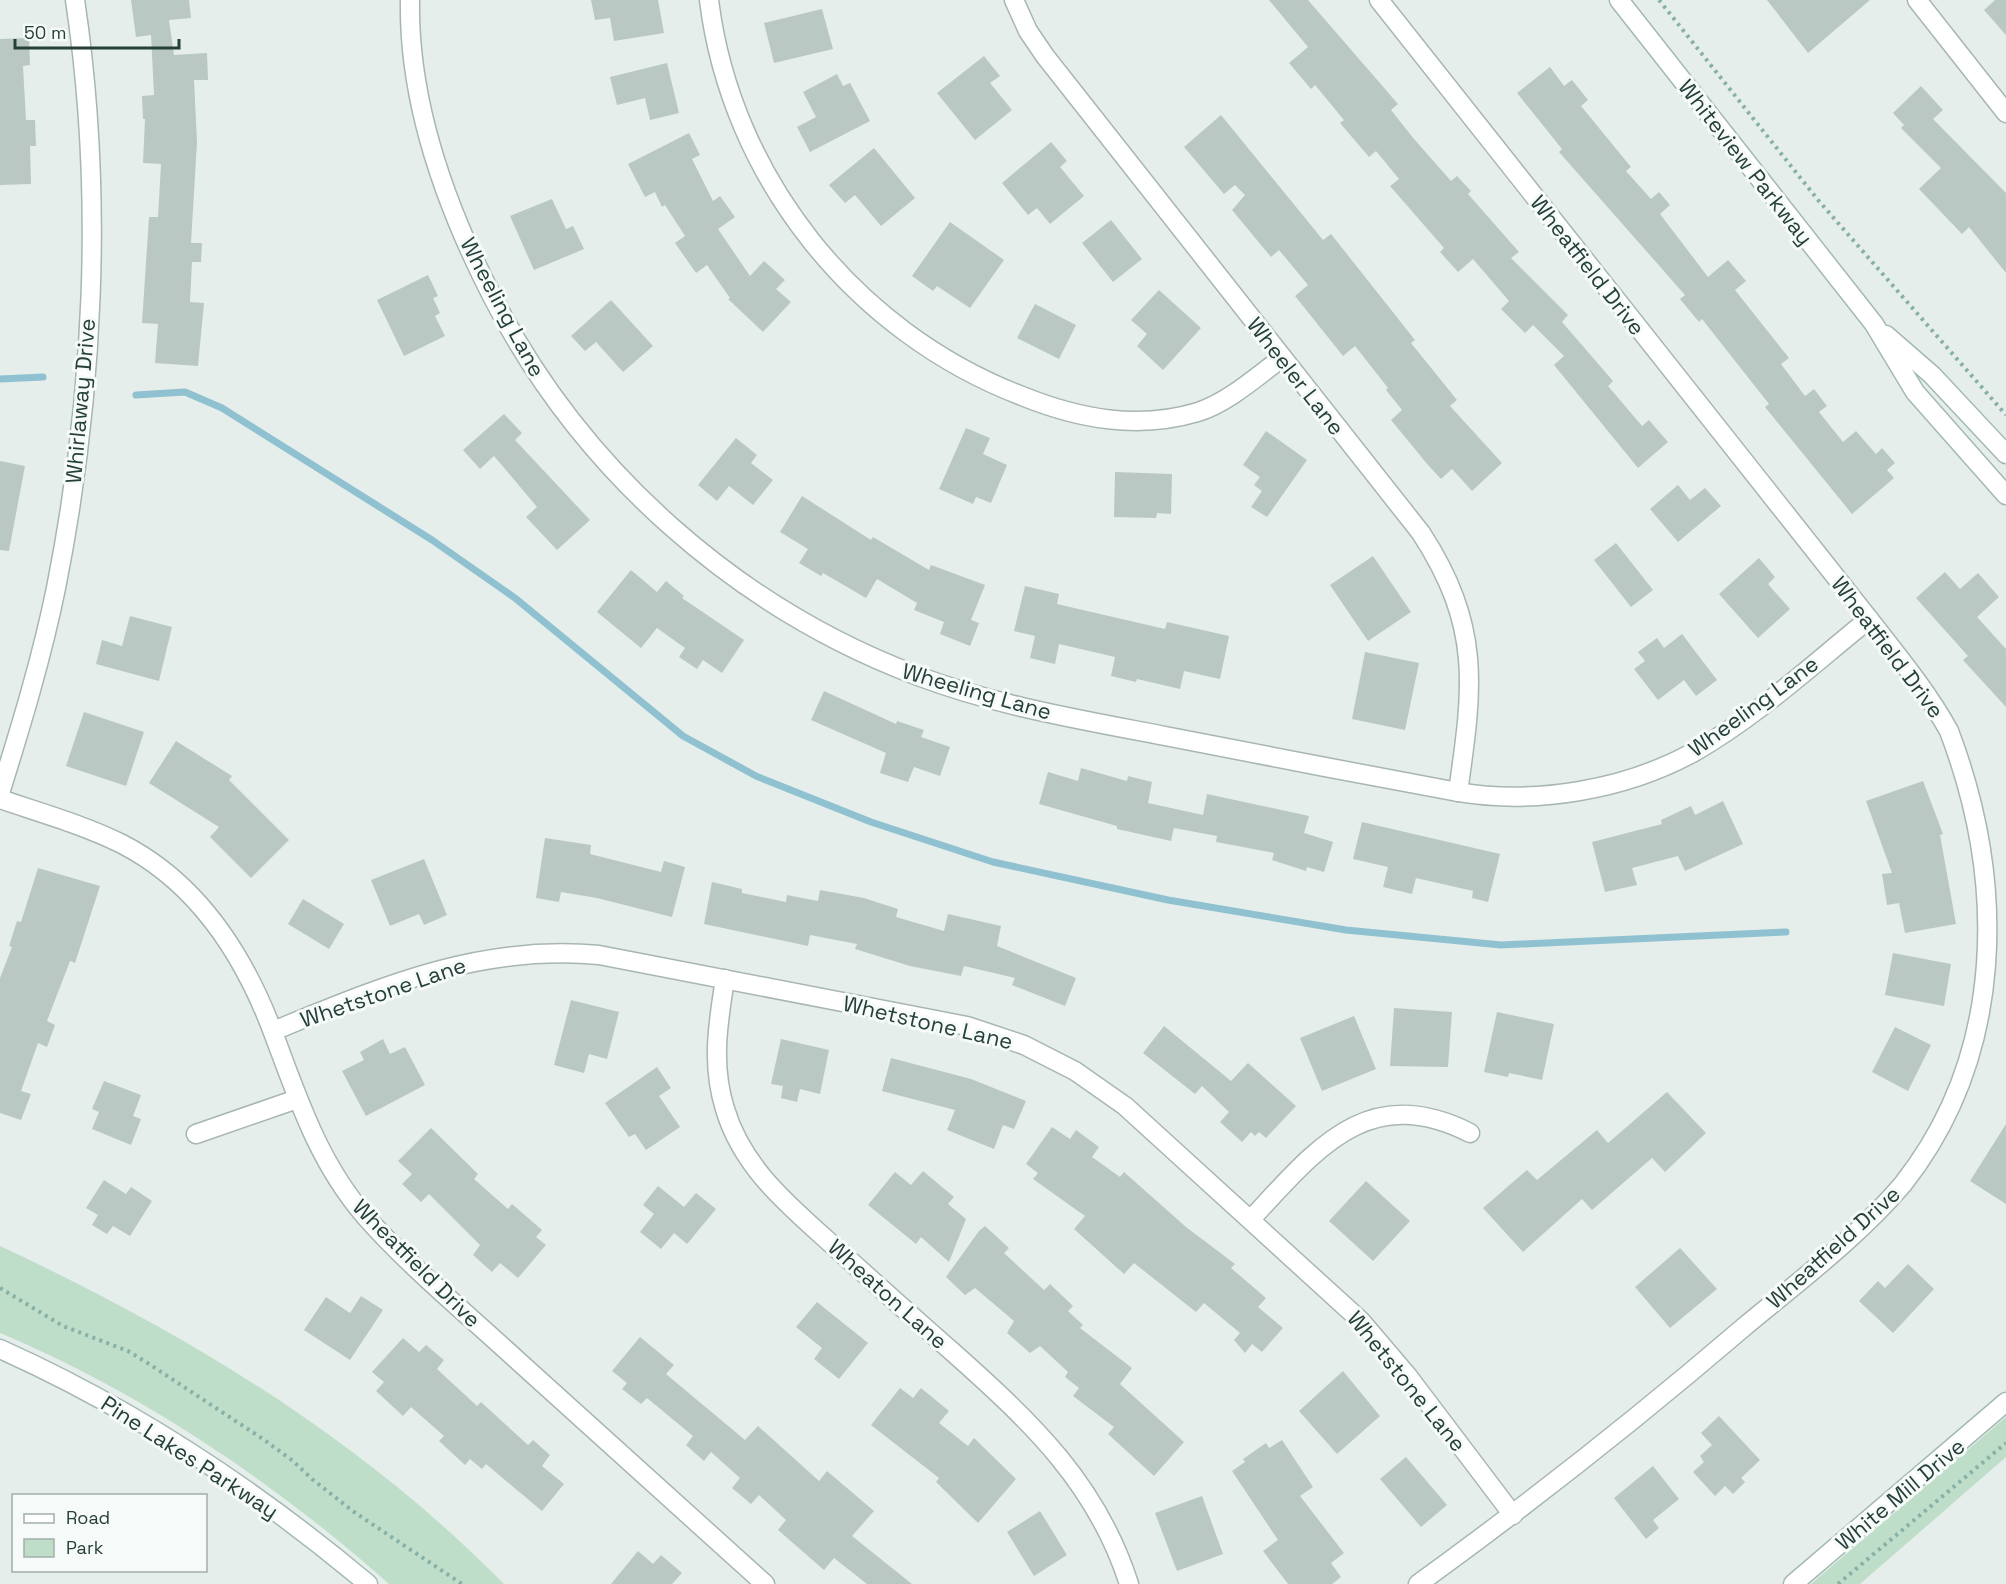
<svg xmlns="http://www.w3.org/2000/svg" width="2006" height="1584" font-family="'Space Grotesk',sans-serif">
<rect width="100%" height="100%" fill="#e5eeea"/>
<g fill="#bfdeca">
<path d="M0,1246c186,87 359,191 504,338h-115c-112,-100 -250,-193 -389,-251z"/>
<path d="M2006,1417v40l-146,127h-49z"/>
</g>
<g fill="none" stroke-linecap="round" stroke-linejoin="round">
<g stroke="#90c1d0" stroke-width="7">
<path d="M0,379l43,-2"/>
<path d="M136,395l49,-3 37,16 210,132 83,58 168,138 73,40 115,46 122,40 175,38 178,30 155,15 285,-13"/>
</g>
</g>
<g fill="#bac8c4">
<path d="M131,0h58l2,18 -22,2 5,35 33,-2 1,27h-14l3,62 -6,101h11l-1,19h-9l-2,40 14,1 -6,63 -43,-3 3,-39 -16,-1 7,-106h9l3,-53 -18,-1 2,-44h-2l-1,-23 12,-1 -3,-60 -15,2z"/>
<path d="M591,0h67l6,33 -50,8 -4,-23 -15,2z"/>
<path d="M1269,0h39l90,104 -7,6 23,29 37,42 6,-5 14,15 -3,3 51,58 -8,6 57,57 -6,7 51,59 -5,5 34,40 7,-6 19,22 -30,26 -84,-103 10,-9 -31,-31 -8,8 -24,-24 8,-8 -36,-42 -15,13 -18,-20 4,-4 -54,-62 9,-7 -23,-28 -7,6 -29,-34 4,-3 -29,-35 -4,4 -22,-26 19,-16z"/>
<path d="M1767,0h103l-62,53z"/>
<path d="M1995,0h11v35l-22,-25z"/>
<path d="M822,9l11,40 -59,14 -10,-40z"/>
<path d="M29,38l1,27 -7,1 3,54h9l1,26h-6l1,38 -31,1v-146z"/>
<path d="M984,56l16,20 -10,7 22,27 -37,30 -38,-47z"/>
<path d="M667,63l12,50 -29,7 -5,-22 -28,7 -7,-28z"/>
<path d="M1550,67l14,19 8,-6 16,20 -7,6 50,61 -5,4 25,28 8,-7 11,13 -10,9 48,63 20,-17 18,21 -11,9 54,68 -8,6 24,32 9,-7 13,17 -8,6 24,30 13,-11 20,23 6,-6 13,15 -8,7 7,8 -42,36 -87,-107 4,-3 -67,-85 -3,3 -19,-23 5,-4 -126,-143 3,-3 -45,-56z"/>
<path d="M837,74l6,12 7,-3 20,38 -60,31 -13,-25 19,-10 -13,-25z"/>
<path d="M1921,86l22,24 -10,9 73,74v80l-37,-46 -7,7 -43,-45 22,-21 -40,-40 3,-3 -11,-12z"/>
<path d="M1221,115l102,125 8,-6 84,106 -4,3 46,57 -7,6 52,57 -30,28 -20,-22 -11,10 -13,-14 -37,-45 11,-10 -16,-20 2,-2 -33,-42 -12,10 -48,-60 13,-11 -29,-35 -8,7 -39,-47 13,-15 -10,-10 -11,9 -40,-47z"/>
<path d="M689,133l11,22 -8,4 21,42 7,-5 15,21 -17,12 32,47 14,-15 21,19 -9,9 15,13 -28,30 -35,-33 2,-1 -23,-33 -11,8 -21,-30 10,-7 -20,-31 -3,2 -7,-15 -10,5 -17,-33z"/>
<path d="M1051,142l16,19 -7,6 24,29 -34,28 -13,-16 -9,7 -26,-32z"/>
<path d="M874,148l41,50 -34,28 -26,-31 -10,8 -16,-18z"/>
<path d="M552,199l14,30 7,-3 11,23 -50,21 -24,-54z"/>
<path d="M1111,220l31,39 -29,23 -31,-39z"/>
<path d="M950,222l54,38 -34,48 -33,-22 -4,5 -21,-15z"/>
<path d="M428,275l10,21 -5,2 7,15 -5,3 10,20 -41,20 -27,-56z"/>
<path d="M1159,290l42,38 -38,42 -26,-24 10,-12 -16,-14z"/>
<path d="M611,300l42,46 -30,26 -27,-30 -11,9 -14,-15z"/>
<path d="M1035,304l41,21 -17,34 -42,-21z"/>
<path d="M504,414l18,19 -7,7 75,80 -33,30 -31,-33 11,-10 -43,-51 -14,13 -17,-19z"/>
<path d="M966,428l24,10 -7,16 24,11 -16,38 -15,-6 -3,7 -34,-15z"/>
<path d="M1266,431l41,29 -40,57 -16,-10 11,-16 -8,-6 6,-8 -17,-12z"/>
<path d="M736,438l21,17 -6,8 22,17 -20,25 -24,-19 -12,15 -19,-16z"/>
<path d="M0,461l25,5 -16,85 -9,-1z"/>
<path d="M1115,472l57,2 -1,40 -14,-1 -1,5 -42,-1z"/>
<path d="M1678,485l12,15 15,-12 16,18 -43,36 -28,-33z"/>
<path d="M802,496l69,44 2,-3 56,33 2,-5 54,20 -14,35 8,3 -9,23 -30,-12 4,-12 -30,-12 3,-7 -40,-24 -11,19 -43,-25 -2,3 -22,-13 9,-14 -28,-17z"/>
<path d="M1616,543l37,47 -22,17 -37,-47z"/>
<path d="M1373,556l38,56 -43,29 -38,-56z"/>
<path d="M1759,558l16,19 -7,7 22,25 -32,29 -39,-44z"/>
<path d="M631,570l26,22 9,-11 18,15 -2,2 62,42 -22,33 -19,-13 -6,9 -18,-12 6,-9 -28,-20 -16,20 -44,-36z"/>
<path d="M1945,572l15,17 18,-16 21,24 -22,20 29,32v58l-43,-47 5,-4 -52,-58z"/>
<path d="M1025,586l34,8 -2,10 108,25 2,-7 62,14 -9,43 -36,-8 -4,18 -43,-10 -1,3 -25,-6 4,-19 -56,-13 -4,20 -25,-6 5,-22 -21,-5z"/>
<path d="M130,616l42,11 -13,54 -63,-17 6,-24 20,6z"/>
<path d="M1682,634l35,46 -21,16 -12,-16 -26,20 -24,-31 11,-8 -7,-9 19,-14 7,10z"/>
<path d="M1365,652l54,11 -14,67 -53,-11z"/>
<path d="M824,691l72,33 1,-3 27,9 -3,7 29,10 -10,29 -26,-9 -6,15 -28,-9 6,-20 -75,-33z"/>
<path d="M84,712l60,20 -18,54 -60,-20z"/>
<path d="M176,741l56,35 -3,4 60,60 -38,38 -41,-41 9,-10 -70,-44z"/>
<path d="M1081,768l46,13 1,-5 24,6 -4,21 55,12 4,-21 102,22 -5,17 29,9 -9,30 -17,-5 -1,4 -34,-11 2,-7 -58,-11 1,-6 -43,-8 -3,13 -54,-12v-3l-78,-22 9,-32 30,9z"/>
<path d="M1923,781l20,53 -3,1 16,89 -51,9 -6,-30 -12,2 -5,-31 10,-1 -26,-72z"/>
<path d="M1723,801l20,43 -58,27 -7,-15 -46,12 5,17 -32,7 -13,-50 70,-18 -1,-4 30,-14 4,9z"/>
<path d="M1362,822l138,32 -12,48 -16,-4 1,-7 -57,-13 -4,16 -29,-7 5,-20 -35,-8z"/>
<path d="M545,838l46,7 -1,9 71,18 3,-11 21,6 -13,50 -75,-19 -36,-6 -2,10 -23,-4z"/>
<path d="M424,859l23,56 -23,10 -5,-11 -29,12 -19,-46z"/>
<path d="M38,868l62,18 -25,77 -5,-2 -23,60 8,4 -8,22 -9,-4 -17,48 10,3 -10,26 -21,-7v-135l12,-31 -3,-1 8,-25 4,1z"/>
<path d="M712,882l30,7v4l44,9 1,-7 31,6 2,-11 44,8 34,11 -2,8 48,14 4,-17 53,12 -4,20 79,32 -11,28 -53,-21 3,-7 -51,-12 -3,10 -51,-10 -55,-17 2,-5 -47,-9 -2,11 -104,-22z"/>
<path d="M303,899l41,25 -15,25 -41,-25z"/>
<path d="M1893,953l58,11 -7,42 -59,-11z"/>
<path d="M571,1000l48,12 -12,47 -18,-5 -5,19 -30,-8z"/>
<path d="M1394,1008l58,4 -4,55 -58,-1z"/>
<path d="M1497,1012l57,12 -12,56 -33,-7 -1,4 -24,-5z"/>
<path d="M1354,1016l22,53 -54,22 -22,-53z"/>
<path d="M1164,1026l67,55 17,-18 48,43 -30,32 -7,-6 -4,4 -4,-4 -9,10 -22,-20 9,-10 -27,-26 -7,8 -52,-41z"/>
<path d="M1895,1027l36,18 -23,46 -36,-19z"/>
<path d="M383,1039l7,15 15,-7 20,38 -59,31 -24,-45 22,-11 -4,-8z"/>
<path d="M781,1039l48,11 -9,44 -20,-5 -3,13 -16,-4 2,-12 -12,-2z"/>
<path d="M891,1058l80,21 55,22 -12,28 -11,-4 -9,24 -47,-19 8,-20 -73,-19z"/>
<path d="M657,1067l14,21 -12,8 21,31 -34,23 -11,-16 -6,3 -24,-34z"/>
<path d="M104,1081l37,14 -8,21 8,3 -10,26 -39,-16 7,-17 -7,-3z"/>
<path d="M1667,1092l39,41 -41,39 -13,-14 -60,52 -10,-11 -59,53 -40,-44 44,-38 10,10 60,-50 11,13z"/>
<path d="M2006,1124v80l-36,-23z"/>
<path d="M1052,1127l18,12 6,-9 23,17 -7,10 28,20 4,-5 62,55 49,37 -4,4 35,30 -8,9 25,21 -21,24 -10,-8 -7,9 -11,-13 6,-7 -36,-30 -8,9 -62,-49 -10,11 -50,-45 11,-13 -52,-37 5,-6 -12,-9z"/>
<path d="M431,1128l47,46 -4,5 34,30 4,-5 30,26 -6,7 10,8 -28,33 -18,-15 -8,9 -19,-17 7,-10 -51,-51 -8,8 -19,-18 10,-10 -14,-13z"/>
<path d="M923,1171l31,26 -6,7 18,15 -17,43 -28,-25 -5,7 -48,-39 27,-33 16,13z"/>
<path d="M104,1180l22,14 5,-7 21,14 -22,35 -17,-10 -6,8 -15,-9 6,-10 -12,-7z"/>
<path d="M1366,1181l44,40 -37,40 -44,-40z"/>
<path d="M658,1186l26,21 12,-14 20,16 -29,35 -13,-11 -13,16 -21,-17 14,-18 -11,-9z"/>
<path d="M985,1226l24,22 -5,5 14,13 26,24 6,-6 23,22 -5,5 15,14 -3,3 52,40 -12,16 64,58 -30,34 -46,-42 6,-7 -41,-31 6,-8 -14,-11 3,-5 -28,-26 -10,7 -23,-20 7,-12 -39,-33 -10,7 -19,-18 33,-46z"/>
<path d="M1680,1248l37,41 -47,39 -35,-41z"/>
<path d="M1908,1264l26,25 -41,44 -34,-32 19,-20 7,7z"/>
<path d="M361,1296l22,14 -33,50 -46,-30 22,-33 24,16z"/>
<path d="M817,1302l51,41 -29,36 -25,-20 8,-11 -26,-21z"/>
<path d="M640,1337l34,28 -8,9 79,66 13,-14 61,55 8,-10 47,40 -22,25 60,48h-45l-33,-26 -10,12 -46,-40 8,-10 -27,-25 -8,9 -19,-16 8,-10 -29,-26 -7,9 -18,-16 7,-9 -46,-38 -6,6 -19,-15 5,-6 -15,-12z"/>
<path d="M403,1338l16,14 7,-7 18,15 -7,9 40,37 4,-4 47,43 5,-5 17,15 -8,11 22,18 -22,27 -56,-47 -4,5 -12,-10 -5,6 -26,-24 5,-5 -33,-29 -8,9 -27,-25 8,-9 -12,-10z"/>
<path d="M1343,1371l37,45 -43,38 -38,-43z"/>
<path d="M900,1388l13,10 8,-10 28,23 -10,12 29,23 6,-8 42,41 -38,44 -42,-41 3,-4 -68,-53z"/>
<path d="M1719,1416l41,44 -19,18 4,4 -12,12 -8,-8 -10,10 -22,-24 11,-10 -4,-6 12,-11 -11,-12z"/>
<path d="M1282,1440l31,47 -13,9 44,57 -13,10 10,14 -9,7h-44l-25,-33 15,-11 -46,-69 13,-9 -2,-3 23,-16 3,5z"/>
<path d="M1406,1457l41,48 -26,22 -41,-48z"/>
<path d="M1653,1466l26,33 -26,21 6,8 -13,11 -32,-41z"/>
<path d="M1202,1496l21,58 -46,17 -22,-58z"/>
<path d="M1040,1511l27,44 -33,21 -27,-44z"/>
<path d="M638,1551l15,13 8,-9 21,18 -10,11h-61z"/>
</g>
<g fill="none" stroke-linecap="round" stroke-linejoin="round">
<defs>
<g id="street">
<path d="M410,0c-2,104 36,207 83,298 89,173 244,310 425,378 79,30 164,44 247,60 98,19 195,38 293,56 77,13 167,-2 236,-40 63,-36 118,-87 175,-133"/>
<path d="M709,0c22,178 146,332 313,396 57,23 116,34 176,16 31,-10 59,-36 84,-54"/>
<path d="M1014,0l14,31 17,25 376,477c61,94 52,154 37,259"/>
<path d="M1379,0l490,619c28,36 58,72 80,112 57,150 57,322 -46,453 -45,53 -105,98 -159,143 -105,90 -214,176 -326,257"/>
<path d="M1917,0l89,113"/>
<path d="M0,793c21,-67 42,-136 56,-205 38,-191 48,-395 19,-588"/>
<path d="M0,799c41,14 84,26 122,45 76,39 123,113 152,191 24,64 45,128 91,181 46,52 101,97 152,144 83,75 166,149 248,224"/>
<path d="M725,979c-7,44 -14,86 0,130 18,61 67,99 112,140 40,36 79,71 119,106 76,68 141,129 173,229"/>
<path d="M273,1031c108,-44 206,-87 326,-76l368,71 57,19 51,26 50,35 236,215 46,54 106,140"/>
<path d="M196,1134l101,-35"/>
<path d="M1251,1219c65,-69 116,-138 219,-86"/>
</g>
<g id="secondary">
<path d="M1619,0l255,324 41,68 91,103"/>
<path d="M1886,335l46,40 74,79"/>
<path d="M0,1349c134,60 256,141 368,235"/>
<path d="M1793,1584l213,-182"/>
</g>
</defs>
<use href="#street" stroke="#a8b6b2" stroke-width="21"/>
<use href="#secondary" stroke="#a4b9b3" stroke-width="21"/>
<g stroke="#87b0a6" stroke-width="4" stroke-dasharray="3 4.5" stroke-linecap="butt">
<path d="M1659,0l159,200 188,215"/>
<path d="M0,1288l63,38 65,25 18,11 117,77 30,22 19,18 42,33 108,72"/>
<path d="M1838,1584l168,-141"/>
</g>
<use href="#street" stroke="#fff" stroke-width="18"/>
<use href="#secondary" stroke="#fff" stroke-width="18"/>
</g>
<g text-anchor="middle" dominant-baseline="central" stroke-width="6" stroke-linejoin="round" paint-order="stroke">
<g font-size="22" fill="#253f3a" stroke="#f6faf8">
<text transform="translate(1746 162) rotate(52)">Whiteview Parkway</text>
<text transform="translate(1588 265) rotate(52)">Wheatfield Drive</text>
<text transform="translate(503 307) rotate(62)">Wheeling Lane</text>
<text transform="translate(1296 376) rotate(52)">Wheeler Lane</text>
<text transform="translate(80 401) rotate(-85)">Whirlaway Drive</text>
<text transform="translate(1888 647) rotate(53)">Wheatfield Drive</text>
<text transform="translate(977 691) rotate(16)">Wheeling Lane</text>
<text transform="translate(1753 706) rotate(-36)">Wheeling Lane</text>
<text transform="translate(383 992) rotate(-19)">Whetstone Lane</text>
<text transform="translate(928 1022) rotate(13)">Whetstone Lane</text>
<text transform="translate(1833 1247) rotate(-42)">Wheatfield Drive</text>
<text transform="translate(417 1263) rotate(45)">Wheatfield Drive</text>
<text transform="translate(888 1294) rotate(42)">Wheaton Lane</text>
<text transform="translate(1407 1381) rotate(51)">Whetstone Lane</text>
<text transform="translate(190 1457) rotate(33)">Pine Lakes Parkway</text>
<text transform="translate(1900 1494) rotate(-40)">White Mill Drive</text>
</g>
</g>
<rect x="12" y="1494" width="195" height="78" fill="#f6faf8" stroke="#a2afac" stroke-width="1.5"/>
<rect x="24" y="1514" width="30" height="9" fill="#ffffff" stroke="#a2afac" stroke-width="1.5"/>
<text x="66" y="1524" font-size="18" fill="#253f3a">Road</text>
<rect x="24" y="1539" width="30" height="18" fill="#bfdeca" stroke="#a2afac" stroke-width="1.5"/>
<text x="66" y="1554" font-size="18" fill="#253f3a">Park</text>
<path d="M15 39v9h164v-9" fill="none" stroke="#253f3a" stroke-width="3"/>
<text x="24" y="39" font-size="18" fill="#253f3a" stroke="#f6faf8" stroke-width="4.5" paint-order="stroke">50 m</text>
</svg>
